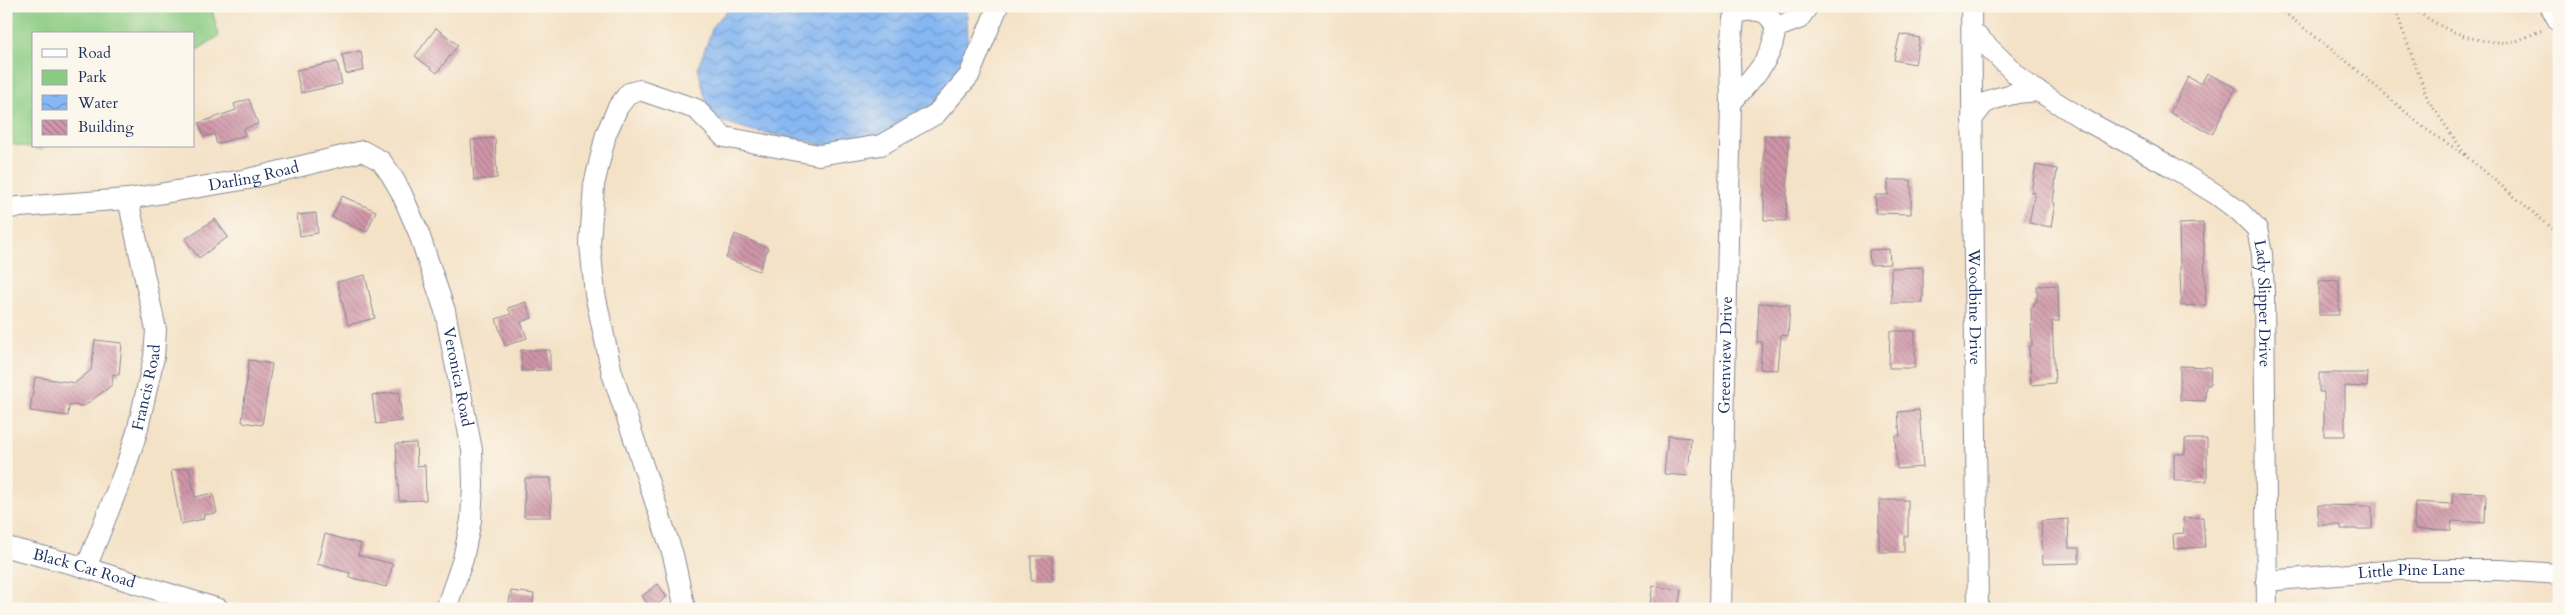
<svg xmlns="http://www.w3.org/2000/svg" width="2565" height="615" font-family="Cardo,serif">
<defs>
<pattern id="water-waves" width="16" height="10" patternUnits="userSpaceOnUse" patternTransform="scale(1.25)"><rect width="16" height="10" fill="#86b7f2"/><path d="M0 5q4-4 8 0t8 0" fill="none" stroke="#6d95c7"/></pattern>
<pattern id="building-back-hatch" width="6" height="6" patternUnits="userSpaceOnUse" patternTransform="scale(1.25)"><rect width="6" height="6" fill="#d096a8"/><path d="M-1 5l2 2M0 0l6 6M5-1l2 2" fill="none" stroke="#a87b8c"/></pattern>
</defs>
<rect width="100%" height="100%" fill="#fbf7ec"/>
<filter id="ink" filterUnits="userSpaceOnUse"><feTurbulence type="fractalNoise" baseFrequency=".02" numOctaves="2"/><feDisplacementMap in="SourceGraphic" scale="10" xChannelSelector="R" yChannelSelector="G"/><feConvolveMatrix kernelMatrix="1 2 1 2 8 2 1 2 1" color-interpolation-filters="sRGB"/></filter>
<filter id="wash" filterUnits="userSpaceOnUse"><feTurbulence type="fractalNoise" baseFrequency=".0096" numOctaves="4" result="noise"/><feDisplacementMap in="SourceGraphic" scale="20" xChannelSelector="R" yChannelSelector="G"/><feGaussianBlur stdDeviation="1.12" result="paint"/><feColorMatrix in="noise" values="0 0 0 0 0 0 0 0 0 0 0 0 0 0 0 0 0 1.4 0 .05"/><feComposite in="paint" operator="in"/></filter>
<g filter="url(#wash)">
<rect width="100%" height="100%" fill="#f4e2c7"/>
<path fill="#8acb82" stroke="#527d70" d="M6,6h205l8,30 -25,16v-18h-160v112h13l-6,4 -35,-7z"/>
<path fill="url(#water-waves)" stroke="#5073a8" d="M732,6h235l1,48 -12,31 -52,45 -78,18 -16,-7 -56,-10 -36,-11 -11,-15 -9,-37 16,-44z"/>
<g id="blocks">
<g fill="url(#building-back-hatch)">
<path d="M436,28l22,17 -21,28 -22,-17z"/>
<path d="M1900,34l20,4 -5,26 -21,-4z"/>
<path d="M361,51l3,19 -18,4 -4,-19z"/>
<path d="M337,62l5,22 -41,9 -5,-23z"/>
<path d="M2207,73l29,15 -24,46 -42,-21 18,-36 13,7z"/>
<path d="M249,99l9,25 -15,5 2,6 -28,9 -3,-10 -10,3 -5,-14 37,-13 -2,-6z"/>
<path d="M1764,135l25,1 -3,85 -22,-1z"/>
<path d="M495,138l2,40 -23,2 -3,-40z"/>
<path d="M2036,165l21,4 -4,34h2l-4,24 -22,-4 6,-30 -4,-1z"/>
<path d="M1888,180h23v34l-36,-1 1,-18h12z"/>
<path d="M342,196l34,15 -9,21 -35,-15z"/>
<path d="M316,213l2,20 -18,3 -3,-21z"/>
<path d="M215,219l13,18 -29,21 -14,-19z"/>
<path d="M2203,223l3,82 -25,1 -2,-82z"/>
<path d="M735,234l33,14 -9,23 -33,-13z"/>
<path d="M1889,249l1,15 -20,1 -1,-15z"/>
<path d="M1923,267v36h-31l-1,-35z"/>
<path d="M365,275l10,43 -27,7 -11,-43z"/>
<path d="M2339,280v35h-20v-34z"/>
<path d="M2058,285l1,36h-7l3,62 -24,2 -2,-39h3l-1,-39h3v-5h3v-16z"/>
<path d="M526,302l6,16 -11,4 6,16 -22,8 -9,-27 15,-5 -3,-6z"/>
<path d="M1759,303l31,2 -2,31 -7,-1 -3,35 -18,-1 2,-27h-5z"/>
<path d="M1890,331h25v37h-26z"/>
<path d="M95,340l27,3 -3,32 -6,-1 -1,11 -28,21 -15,-1 -1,11 -38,-5 5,-34 40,6 16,-13z"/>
<path d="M521,350h29v20l-28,1z"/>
<path d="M249,360l23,4 -10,61 -20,-3z"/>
<path d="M2180,366l31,1 -1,18h-4l-1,16 -25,-1z"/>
<path d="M2319,373h49l-1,14 -22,-1v50h-21v-44h-5z"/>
<path d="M399,392l3,29 -26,3 -4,-29z"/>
<path d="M1919,410l4,57 -26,2 -2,-33h5l-2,-24z"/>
<path d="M1668,436l23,2 -3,38 -24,-2z"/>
<path d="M2185,439h22v42h-33v-27h11z"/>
<path d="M416,443l1,23 8,-1 1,35 -27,1 -3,-57z"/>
<path d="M189,467l6,30 18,-4 4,20 -14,2 1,4 -23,5 -10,-53z"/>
<path d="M525,478h26v39h-27z"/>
<path d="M2453,492l33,1 -1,30 -33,-2 -1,9 -37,-1 1,-27 37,2z"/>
<path d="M1879,500h29v36h-4v16h-25z"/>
<path d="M2318,505l54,1v23h-31v-4h-23z"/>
<path d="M2203,517l2,30 -31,2 -1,-15 11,-1 -1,-15z"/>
<path d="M2068,519l1,29h10v15l-36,1 -2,-43z"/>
<path d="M325,534l36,10 -3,11 35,9 -7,23 -37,-10 1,-4 -33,-9z"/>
<rect x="1031" y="556" width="21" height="25"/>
<path d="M658,584l9,13 -16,12 -9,-13z"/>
<path d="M1653,586l28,4 -3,19h-29z"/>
<path d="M511,591l23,3 -2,15h-24z"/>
</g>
</g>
</g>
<g filter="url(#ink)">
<use href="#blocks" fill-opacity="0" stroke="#888892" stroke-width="1"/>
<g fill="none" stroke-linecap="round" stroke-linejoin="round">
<defs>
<g id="minor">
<path id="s1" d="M1971,6l7,603"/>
<path d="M2550,6l9,16"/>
<path d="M1972,31l54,53 12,7"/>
<path d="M1731,103l-1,-46 4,-38 3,-6c17,-5 33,-4 38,15"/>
<path id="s2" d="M1972,119l12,-15 10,-5 23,-6 21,-2 45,28 89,48 45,28 23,17 17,17 5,25 2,39 3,316"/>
<path id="s3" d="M6,208l122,-9 120,-20 115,-28 18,10 9,12 11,19 17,39 27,80 27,139 1,36 -2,34 -8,39 -17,50"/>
<path id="s4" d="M6,547l67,17 146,45"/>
<path id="s5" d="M86,568l38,-96 13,-40 17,-75 2,-27 -28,-131"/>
<path id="s6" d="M2266,581l132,-11h102l59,4"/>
<path d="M685,609l-12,-54 -61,-182 -17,-79 -5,-50 4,-59 12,-51 12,-27 11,-14 11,-3 56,19 28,28 95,18 62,-10 55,-31 33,-38 29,-70"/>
<path id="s7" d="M1720,609l11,-506c18,-22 44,-44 44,-75l24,-9 9,-13"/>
</g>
</defs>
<use href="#minor" stroke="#888892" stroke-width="22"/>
<g stroke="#888892" stroke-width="3" stroke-dasharray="1 4" stroke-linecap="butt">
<path d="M2276,6l74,58 74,64 41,27"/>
<path d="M2394,6l34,94 39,57 92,77"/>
<path d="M2411,6c27,23 69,41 104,35 10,-2 19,-9 29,-11"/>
</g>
<use href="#minor" stroke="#fff" stroke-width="20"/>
</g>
</g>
<g text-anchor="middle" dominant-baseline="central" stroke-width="4.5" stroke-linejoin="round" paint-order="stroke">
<g font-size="16" fill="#1b2f5e" stroke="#fbf7ec">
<text stroke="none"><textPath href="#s3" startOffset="250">Darling Road</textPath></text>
<text stroke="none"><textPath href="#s2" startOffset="410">Lady Slipper Drive</textPath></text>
<text stroke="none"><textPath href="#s1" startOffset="301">Woodbine Drive</textPath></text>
<text stroke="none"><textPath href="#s7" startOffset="254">Greenview Drive</textPath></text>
<text stroke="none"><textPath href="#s3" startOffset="614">Veronica Road</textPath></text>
<text stroke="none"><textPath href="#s5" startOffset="191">Francis Road</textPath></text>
<text stroke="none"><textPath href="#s4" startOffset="81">Black Cat Road</textPath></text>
<text stroke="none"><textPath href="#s6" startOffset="146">Little Pine Lane</textPath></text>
</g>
</g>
<rect width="2565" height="615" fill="none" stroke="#fbf7ec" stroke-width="25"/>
<rect x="32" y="32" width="162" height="115" fill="#fbf7ec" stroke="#a1a7b3"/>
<rect x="42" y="49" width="25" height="8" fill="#ffffff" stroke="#a1a7b3"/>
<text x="78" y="58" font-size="15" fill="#1b2f5e">Road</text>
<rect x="42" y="70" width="25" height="15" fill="#8acb82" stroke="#a1a7b3"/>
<text x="78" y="82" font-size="15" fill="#1b2f5e">Park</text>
<rect x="42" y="95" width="25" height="15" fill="url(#water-waves)" stroke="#a1a7b3"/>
<text x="78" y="108" font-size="15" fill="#1b2f5e">Water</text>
<rect x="42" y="120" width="25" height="15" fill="url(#building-back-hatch)" stroke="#a1a7b3"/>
<text x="78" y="132" font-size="15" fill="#1b2f5e">Building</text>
</svg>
